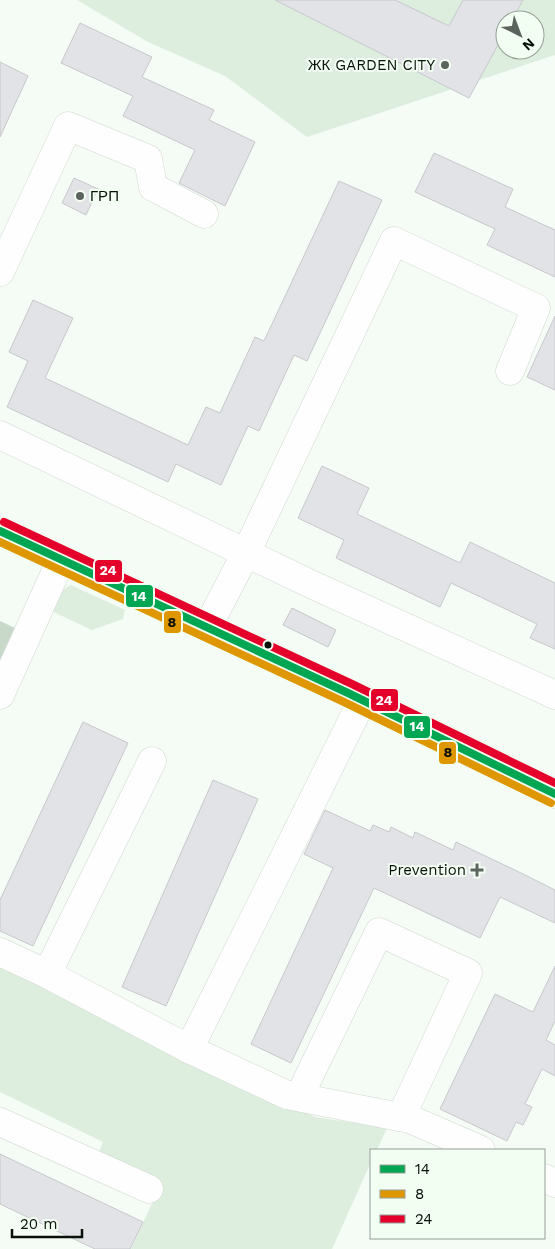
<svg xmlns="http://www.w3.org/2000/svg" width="555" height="1249" font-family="'Work Sans',sans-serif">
<rect width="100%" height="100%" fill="#f5fbf5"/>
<g fill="#ddedde" fill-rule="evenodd">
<path d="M77,0h478v55l-248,82 -82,-61 -77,-34zM505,20h30v30h-30z"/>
<path d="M71,585l54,25 -2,9 -31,11 -47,-22 11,-14z"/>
<path d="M0,959l315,158 72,11 -10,22h-6v12l-39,87h-201l29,-63 -63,-29 6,-15 -103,-50z"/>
</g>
<path fill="#c8d9ca" d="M0,621l15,7 -15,32z"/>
<g fill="#e1e3e7" stroke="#c6c8cc">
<path d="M275,0h120l54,26 14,-26h60l-11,20h-7v12l-36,66z"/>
<path d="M80,23l72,34 -10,20 72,33 -5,10 46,22 -30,64 -46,-23 16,-33 -72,-34 10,-20 -72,-33z"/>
<path d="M0,62l28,14 -28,61z"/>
<path d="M434,153l79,36 -8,18 50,23v47l-68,-32 8,-16 -80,-37z"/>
<path d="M74,178l24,11 -12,26 -24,-12z"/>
<path d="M339,181l43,19 -75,161 -13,-6 -35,76 -11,-5 -27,59 -45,-21 -8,18 -161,-75 21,-46 -19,-9 24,-52 40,18 -28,60 143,67 18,-38 14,6 35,-76 9,4z"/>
<path d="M555,316v74l-28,-13z"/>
<path d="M322,466l47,22 -12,26 103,49 10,-21 85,41v66l-25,-11 7,-14 -86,-41 -11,24 -104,-49 8,-18 -46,-22z"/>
<path d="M292,608l44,22 -8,17 -45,-22z"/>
<path d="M83,722l45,21 -95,203 -33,-15v-31z"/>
<path d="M213,780l45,19 -92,207 -44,-19z"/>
<path d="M325,810l45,21 3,-6 16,7 2,-5 22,11 2,-6 38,18 3,-8 63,30 36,18v33l-55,-26 -20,41 -106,-50 -83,175 -40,-19 82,-176 -29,-14z"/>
<path d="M555,966v55l-9,19 9,5v31l-13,-7 -17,35 7,3 -9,18 -7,-3 -9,19 -67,-32 55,-115 38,18z"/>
<path d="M0,1154l143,68 -13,27h-35l-95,-45z"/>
</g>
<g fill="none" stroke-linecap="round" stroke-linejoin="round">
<defs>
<g id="minor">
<path d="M0,272l68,-146 80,33 5,28 51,27"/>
<path d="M0,435l315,151 240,109"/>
<path d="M0,531c186,87 372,170 555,263"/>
<path d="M207,628l39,-75 148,-312 142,67 -26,63"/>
<path d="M0,695l61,-135"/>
<path d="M0,952l47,22 142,75 98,46 123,24 71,31"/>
<path d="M47,974l105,-213"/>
<path d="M189,1049l174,-350"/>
<path d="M299,1097l80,-165 89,41 -67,144"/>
<path d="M0,1122l149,67"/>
<path d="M544,1178l11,5"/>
</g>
</defs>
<use href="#minor" stroke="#cfd8cf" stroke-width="29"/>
<use href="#minor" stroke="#fefefe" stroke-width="28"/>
<defs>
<path id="bus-1" d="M0,531l348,162 207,101"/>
<path id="bus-2" d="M0,542l344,160 207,101"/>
<path id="bus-3" d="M4,522l348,162 203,99"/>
</defs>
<use href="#bus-1" stroke="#f2fef2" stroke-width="11"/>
<use href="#bus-2" stroke="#f2fef2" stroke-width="11"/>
<use href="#bus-3" stroke="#f2fef2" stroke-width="11"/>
<use href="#bus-1" stroke="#00a651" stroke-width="8"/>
<use href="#bus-2" stroke="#df9701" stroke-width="8"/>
<use href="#bus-3" stroke="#e4002b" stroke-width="8"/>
</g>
<g fill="#5b645c" stroke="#f2fef2" stroke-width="2">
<circle cx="445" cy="65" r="5"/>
<circle cx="80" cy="196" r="5"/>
<path d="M474.5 862.5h5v5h5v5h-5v5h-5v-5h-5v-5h5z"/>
</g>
<circle fill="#081209" stroke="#f2fef2" stroke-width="2" cx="268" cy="645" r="4.5"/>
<g text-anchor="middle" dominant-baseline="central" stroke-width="4" stroke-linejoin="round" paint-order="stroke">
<g font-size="15" fill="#081209" stroke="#f2fef2" text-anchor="end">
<text x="435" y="65">ЖК GARDEN CITY</text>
<text x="90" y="196" text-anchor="start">ГРП</text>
<text x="466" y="870">Prevention</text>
</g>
</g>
<g stroke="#f2fef2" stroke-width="2">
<rect x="94" y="559" width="29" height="24" rx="5" fill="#e4002b"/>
<rect x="125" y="584" width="29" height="24" rx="5" fill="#00a651"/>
<rect x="163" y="610" width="19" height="24" rx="5" fill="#df9701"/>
<rect x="370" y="688" width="29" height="24" rx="5" fill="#e4002b"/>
<rect x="403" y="715" width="28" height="24" rx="5" fill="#00a651"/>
<rect x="438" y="741" width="19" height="24" rx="5" fill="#df9701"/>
</g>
<g font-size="14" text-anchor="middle" font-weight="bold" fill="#fff">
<text x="108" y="575">24</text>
<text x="139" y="601">14</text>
<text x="384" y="705">24</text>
<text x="417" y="731">14</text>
</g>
<g font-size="14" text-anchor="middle" font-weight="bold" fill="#111">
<text x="172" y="627">8</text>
<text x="448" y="757">8</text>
</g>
<rect x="370" y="1149" width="175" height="90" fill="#f2fef2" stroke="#94a095"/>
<rect x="380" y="1165" width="25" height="8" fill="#00a651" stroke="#94a095"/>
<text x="415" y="1174" font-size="15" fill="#081209">14</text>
<rect x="380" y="1190" width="25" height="8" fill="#df9701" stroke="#94a095"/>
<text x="415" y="1199" font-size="15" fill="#081209">8</text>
<rect x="380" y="1215" width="25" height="8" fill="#e4002b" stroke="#94a095"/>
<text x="415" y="1224" font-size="15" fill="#081209">24</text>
<g transform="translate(520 35) rotate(138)"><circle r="24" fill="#f2fef2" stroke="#94a095"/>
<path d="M0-4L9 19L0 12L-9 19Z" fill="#5b645c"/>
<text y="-8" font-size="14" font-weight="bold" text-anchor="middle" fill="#081209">N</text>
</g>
<path d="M12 1229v8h70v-8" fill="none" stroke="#081209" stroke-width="2.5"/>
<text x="20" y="1229" font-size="15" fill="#081209" stroke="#f2fef2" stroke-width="4" paint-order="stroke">20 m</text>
</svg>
